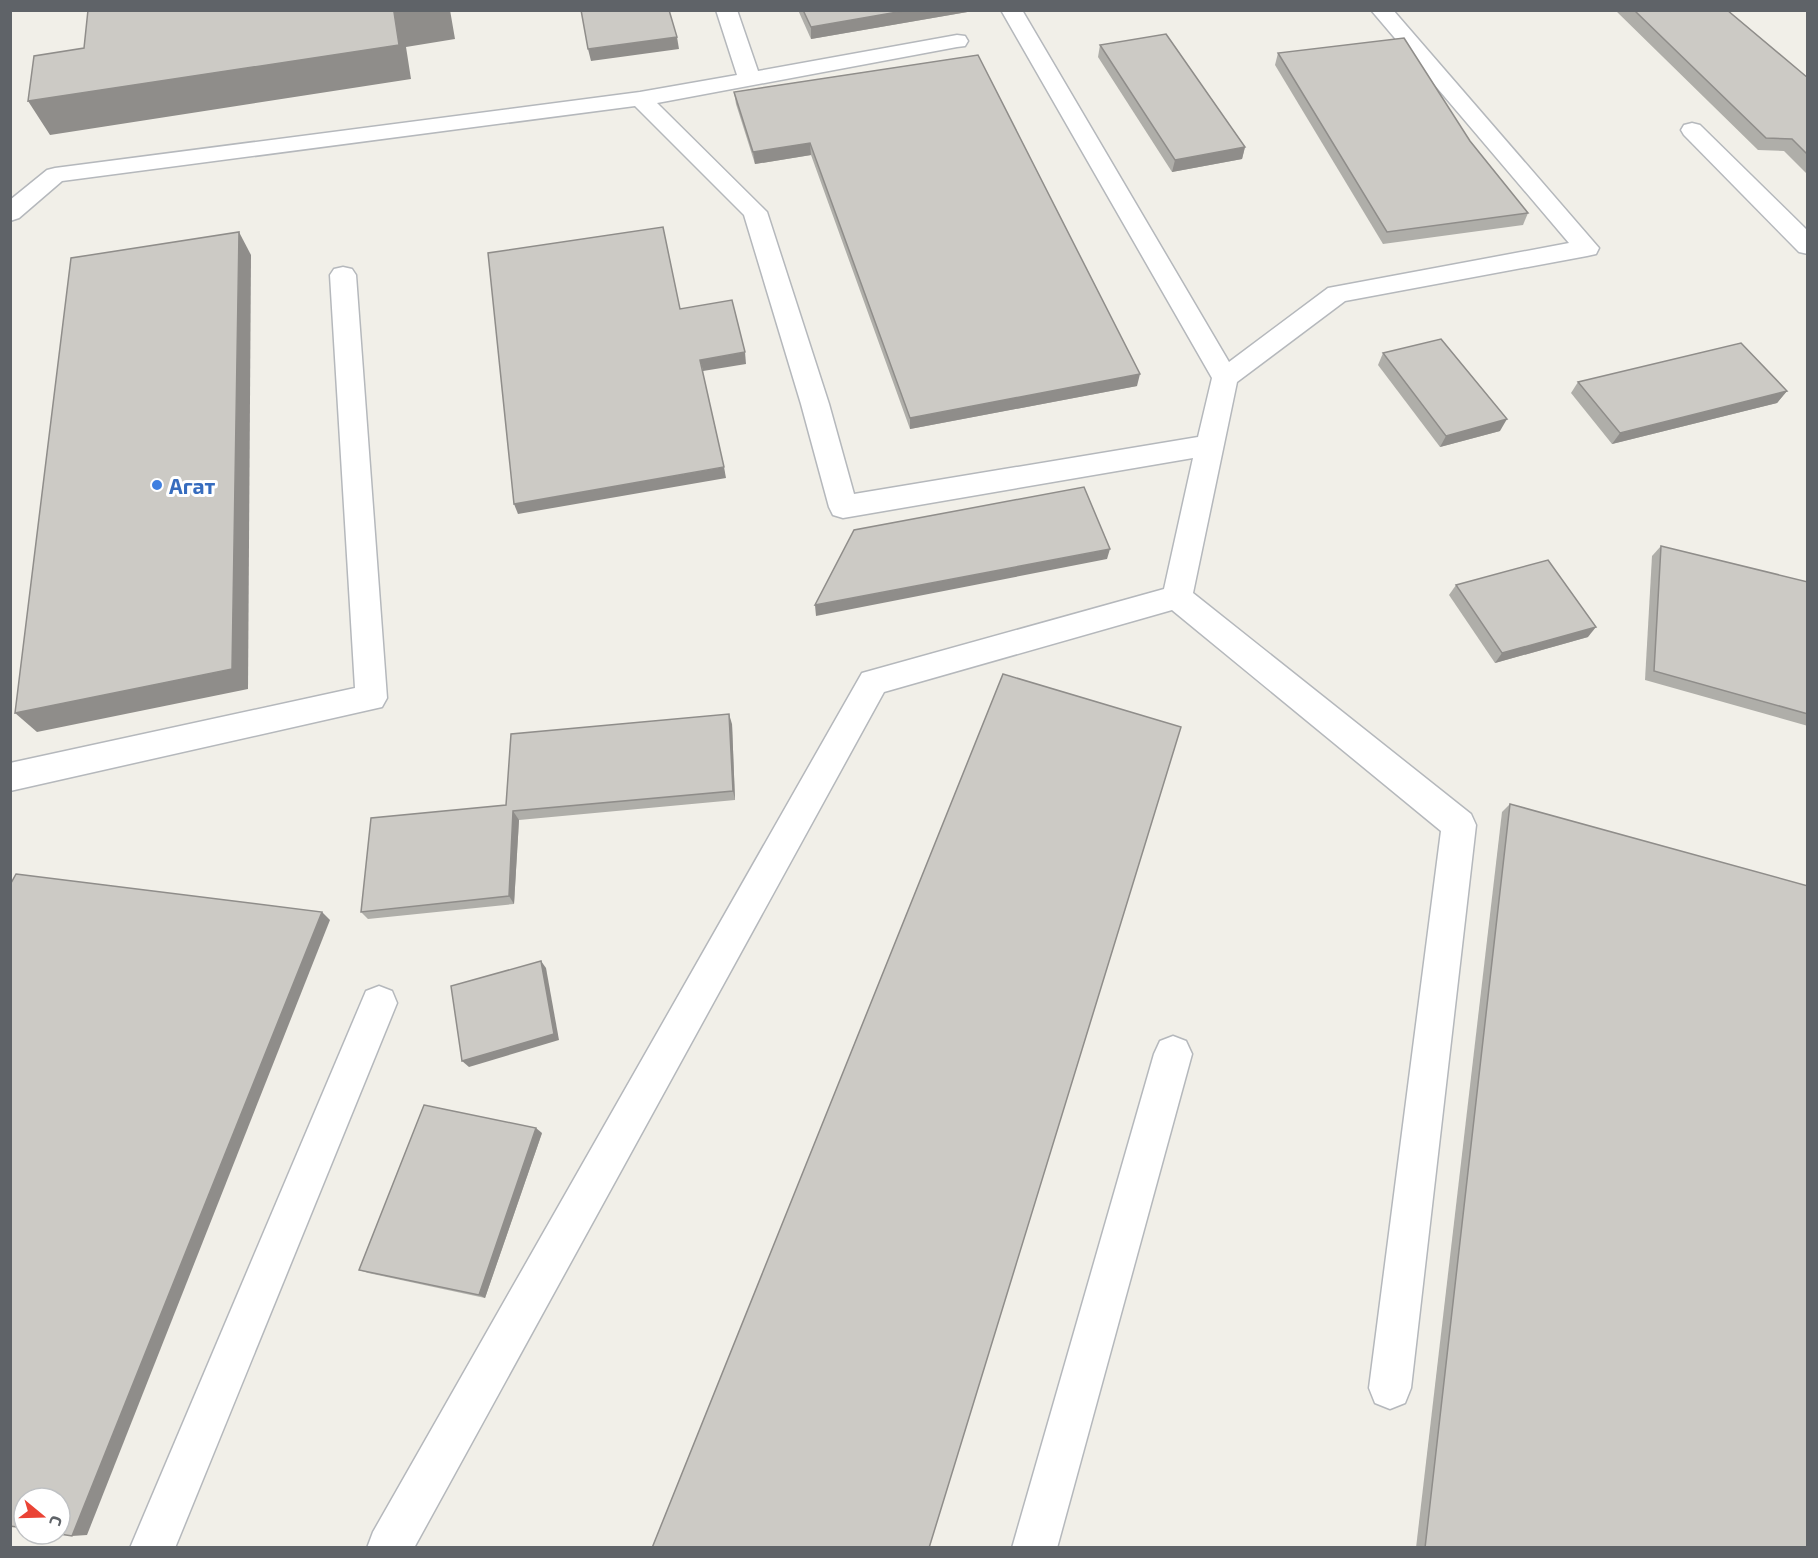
<svg xmlns="http://www.w3.org/2000/svg" width="1818" height="1558" font-family="'Exo 2',sans-serif">
<rect width="100%" height="100%" fill="#f1efe8"/>
<g fill="none" stroke-linecap="round" stroke-linejoin="round">
<defs>
<g id="minor">
<path d="M716,10h21l21,61 199,-36 8,1 3,5 -3,5 -8,1 -300,56 110,109 62,192 25,90 344,-57 14,-59 -211,-368h21l207,352 99,-74 241,-45 -198,-233h22l206,238 -3,6 -9,2 -242,45 -108,81 -44,211 278,221 5,11 -65,563 -6,15 -15,6 -15,-6 -6,-15 72,-557 -269,-221 -288,82 -470,856h-47l6,-16 489,-859 302,-84 29,-131 -350,60 -10,-3 -4,-8 -28,-103 -57,-189 -109,-109 -573,75 -43,37 -9,3v-21l37,-30 8,-2 585,-76 97,-17z"/>
<path d="M1692,123l8,2 108,106v23l-9,-2 -115,-117 -3,-5 3,-5z"/>
<path d="M343,267l9,2 4,6 31,423 -5,9 -372,84v-28l345,-75 -25,-413 4,-6z"/>
<path d="M379,986l13,5 5,12 -222,545h-45l236,-557z"/>
<path d="M1173,1036l13,5 6,13 -135,494h-45l142,-494 6,-13z"/>
</g>
</defs>
<use href="#minor" stroke="#b5b8bc" stroke-width="3"/>
<use href="#minor" fill="#fff" fill-rule="evenodd"/>
</g>
<g fill="#afaea9">
<path d="M798,10h181l-168,29z"/>
<path d="M1615,10h112l81,68v97l-24,-24 -26,-1z"/>
<path d="M1100,45l145,102 -3,12 -70,13 -74,-115z"/>
<path d="M1278,53l192,88 58,72 -5,12 -140,19 -108,-179z"/>
<path d="M978,55l159,331 -227,43 -99,-274 -56,9 -19,-60 -2,-12z"/>
<path d="M1383,353l117,78 -60,16 -62,-82z"/>
<path d="M1578,382l209,9 -10,12 -165,41 -41,-51z"/>
<path d="M1661,546l147,36v144l-163,-46 7,-124z"/>
<path d="M1456,585l132,52 -93,26 -46,-68z"/>
<path d="M732,724l3,76 -216,20 -5,84 -146,15 -7,-7 145,-107z"/>
<path d="M1510,804l298,744h-392l86,-736z"/>
<path d="M542,1133l-57,165 -117,-25 -9,-3z"/>
</g>
<g fill="#8f8d8a">
<path d="M405,10h45l5,29 -49,8 5,32 -361,56 -22,-34 366,-89z"/>
<path d="M909,10h70l-168,29v-12z"/>
<path d="M677,37l2,12 -88,12 -3,-12z"/>
<path d="M810,143l1,12 -56,9 -2,-12z"/>
<path d="M1245,147l-3,12 -70,13 3,-12z"/>
<path d="M239,232l12,23 -3,434 -211,43 -22,-19z"/>
<path d="M745,352l1,12 -43,7 -3,-11z"/>
<path d="M1140,374l-3,12 -227,43v-11z"/>
<path d="M1787,391l-10,12 -165,41 8,-11z"/>
<path d="M1507,419l-7,12 -60,16 6,-11z"/>
<path d="M724,467l2,11 -208,36 -4,-10z"/>
<path d="M1110,549l-3,10 -291,57 -1,-11z"/>
<path d="M1596,627l-8,10 -93,26 7,-10z"/>
<path d="M729,714l3,10 3,76 -2,-9z"/>
<path d="M513,811l6,9 -5,84 -5,-8z"/>
<path d="M322,912l8,8 -243,615 -15,1z"/>
<path d="M541,961l5,7 13,72 -90,27 -7,-6z"/>
<path d="M536,1128l6,5 -57,165 -6,-3z"/>
</g>
<g fill="#cccac5" stroke="#8f8d8a" stroke-width="1.5">
<path d="M88,10h317l-11,2 5,33 -371,56 6,-45 50,-8z"/>
<path d="M581,10h88l8,27 -89,12z"/>
<path d="M803,10h106l-98,17z"/>
<path d="M1634,10h93l81,68v77l-16,-16 -26,-1z"/>
<path d="M1166,34l79,113 -70,13 -75,-115z"/>
<path d="M1404,38l66,103 58,72 -141,19 -109,-179z"/>
<path d="M978,55l162,319 -230,44 -100,-275 -57,9 -19,-60z"/>
<path d="M663,227l17,82 52,-9 13,52 -45,8 24,107 -210,37 -26,-251z"/>
<path d="M239,232l-7,437 -217,44 56,-455z"/>
<path d="M1441,339l66,80 -61,17 -63,-83z"/>
<path d="M1741,343l46,48 -167,42 -42,-51z"/>
<path d="M1084,487l26,62 -295,56 39,-75z"/>
<path d="M1661,546l147,36v132l-154,-43z"/>
<path d="M1548,560l48,67 -94,26 -46,-68z"/>
<path d="M1003,674l178,53 -252,821h-277z"/>
<path d="M729,714l4,77 -220,20 -4,85 -148,16 10,-94 135,-13 5,-71z"/>
<path d="M1510,804l298,82v662h-383z"/>
<path d="M16,874l306,38 -250,624 -12,-2v-36h-36v30l-14,-2v-641z"/>
<path d="M541,961l13,73 -92,27 -11,-75z"/>
<path d="M424,1105l112,23 -57,167 -120,-25z"/>
</g>
<circle fill="#3f7fe0" stroke="#fff" stroke-width="2" cx="157" cy="485" r="6"/>
<g text-anchor="middle" dominant-baseline="central" stroke-width="6" stroke-linejoin="round" paint-order="stroke">
<g font-size="21" font-weight="bold" fill="#366cbe" stroke="#fff" text-anchor="start">
<text x="169" y="485">Агат</text>
</g>
</g>
<rect width="1818" height="1558" fill="none" stroke="#5f6368" stroke-width="24"/>
<g transform="translate(42 1516) rotate(109)"><circle r="28" fill="#ffffff" stroke="#bfc1c3" stroke-width="1.5"/>
<path d="M0-4.5L10 22L0 15L-10 22Z" fill="#ea4335"/>
<text y="-9" font-size="16" font-weight="bold" text-anchor="middle" fill="#5f6368">С</text>
</g>
</svg>
